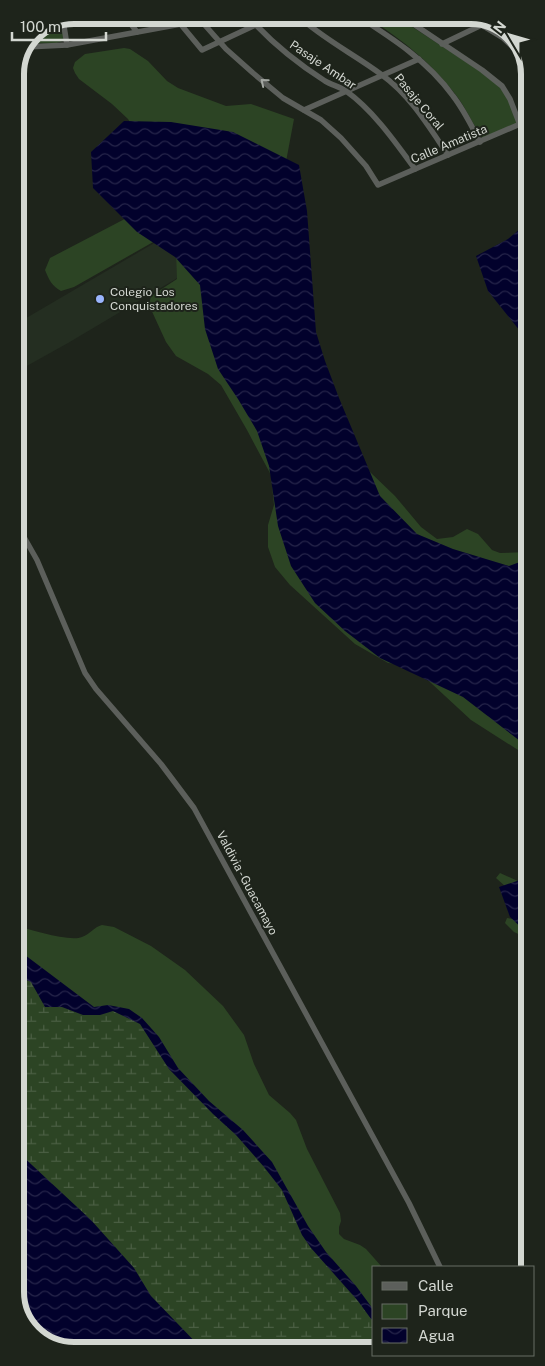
<svg xmlns="http://www.w3.org/2000/svg" width="545" height="1366" font-family="'Public Sans',sans-serif">
<defs>
<pattern id="wetland-marsh" width="20" height="14" patternUnits="userSpaceOnUse" patternTransform="scale(1.25)"><rect width="20" height="14" fill="#2c4424"/><path d="M1 5h8M5 5V1M11 12h8M15 12V8" fill="none" stroke="#4a5e43"/></pattern>
<pattern id="water-waves" width="16" height="10" patternUnits="userSpaceOnUse" patternTransform="scale(1.25)"><rect width="16" height="10" fill="#02012c"/><path d="M0 5q4-4 8 0t8 0" fill="none" stroke="#26254a"/></pattern>
</defs>
<rect width="100%" height="100%" fill="#1e241b"/>
<path fill="#242e21" d="M168,235l16,39 -116,69 -52,29v-48z"/>
<g fill="#2c4424">
<path d="M364,15h30l89,58 16,13 9,13 9,24 -35,15c-9,-14 -16,-30 -26,-43 -26,-34 -56,-57 -92,-80z"/>
<path d="M61,20l3,20c-11,7 -25,2 -37,3l5,-11z"/>
<path d="M124,48l6,1 18,12 19,20 11,7 48,18 25,-2 43,15 -9,48 2,181 48,79 35,45 25,24 26,31 16,12 16,-2 14,-8 11,5 14,16 8,3 28,-1 1,205 -58,-37 -53,-49 -12,-6 -18,-2 -33,-19 -65,-59 -15,-18 -7,-20v-22l6,-20 -3,-30 -24,-45 -26,-45 -13,-11 -32,-18 -10,-14 -17,-37 2,-9 26,-17 -1,-28 -7,-18 -95,54 -13,4c-9,-5 -12,-11 -16,-21l5,-12 90,-47 -4,-78 -8,-14 -16,-15 -33,-25 -4,-6 -2,-5 2,-6 10,-8z"/>
<path d="M500,873l20,9 9,42v15l-15,-7 -9,-9 2,-5 13,2 -14,-33 -10,-9z"/>
<path d="M102,925l12,2 37,19 34,24 38,36 21,29 10,29 15,31 21,18 6,7 11,29 33,64 1,8 -2,6v7l5,5 16,6 6,4 16,18h-8v82l-184,1 -172,-188 -1,-236c14,4 53,16 65,11 8,-3 12,-10 20,-12z"/>
</g>
<path fill="url(#wetland-marsh)" d="M17,976l14,6 14,25h17l21,8h17l13,-4 27,13 29,45 44,45 23,21 46,55 20,45 9,13 47,53 16,22v26l-171,1 -52,-54 -17,-28 -43,-48 -73,-68z"/>
<g fill="url(#water-waves)">
<path d="M124,121l47,1 62,10 66,33 8,46 9,121 9,29 14,37 41,98 37,38 36,15 56,17 19,-7 1,189 -66,-51 -83,-39 -35,-27 -30,-28 -24,-37 -13,-40 -9,-60 -12,-35 -19,-32 -20,-30 -13,-40 -5,-44 -25,-28 -38,-25 -44,-44 -2,-36z"/>
<path d="M527,223l1,118 -40,-50 -12,-35 32,-17z"/>
<path d="M529,877v58l-19,-18 -11,-30z"/>
<path d="M17,949l77,58 14,-2 21,4 13,9 17,19 19,31 31,33 34,29 29,32 36,64 18,26 30,34 17,23 1,14 -16,-22 -47,-53 -9,-13 -20,-45 -18,-23 -28,-32 -23,-21 -44,-45 -29,-45 -27,-13 -13,4h-17l-21,-8h-17l-14,-25 -14,-6z"/>
<path d="M18,1152l73,68 43,48 17,28 52,54 -134,1 -31,-12 -20,-28z"/>
</g>
<g fill="none" stroke-linecap="round" stroke-linejoin="round">
<g stroke="#5c5f5b" stroke-width="5.5">
<path d="M124,15l13,17"/>
<path d="M173,15l29,35 75,-35"/>
<path d="M196,15l30,34 27,24 30,25 38,22 20,18 25,28 12,19 149,-64"/>
<path d="M297,15c26,24 57,39 85,60 28,20 47,52 66,80"/>
<path d="M356,15c36,23 72,46 97,81 11,14 19,31 27,46"/>
<path d="M400,15l82,55 20,16 8,13 10,26"/>
<path d="M465,15l38,23 24,22"/>
<path d="M63,20l4,25"/>
<path d="M256,25c21,22 44,40 69,56 7,4 15,6 21,10 27,19 50,52 69,78"/>
<path d="M442,44l48,-23"/>
<path d="M26,47l41,-2 114,-21"/>
<path d="M304,110l115,-51"/>
<path d="M16,523l21,37 48,113 11,16 65,75 33,44 215,395 31,64"/>
</g>
</g>
<defs><path id="oneway-chevron" d="M-2-3.5L2.5 0L-2 3.5" fill="none" stroke-width="1.6" stroke-linecap="round" stroke-linejoin="round" transform="scale(1.25)"/></defs>
<use stroke="#a3a7a2" href="#oneway-chevron" transform="translate(264 82) rotate(-141)"/>
<circle fill="#9ab5fd" stroke="#1e241b" stroke-width="2" cx="100" cy="299" r="5"/>
<g text-anchor="middle" dominant-baseline="central" stroke-width="4" stroke-linejoin="round" paint-order="stroke">
<g font-size="12" fill="#d3d7d1" stroke="#1e241b">
<text transform="translate(323 65) rotate(34)">Pasaje Ambar</text>
<text transform="translate(419 102) rotate(50)">Pasaje Coral</text>
<text transform="translate(449 144) rotate(-23)">Calle Amatista</text>
<text transform="translate(247 883) rotate(62)">Valdivia - Guacamayo</text>
</g>
<g font-size="12" fill="#d3d7d1" stroke="#1e241b" text-anchor="start">
<text x="110" y="292">Colegio Los<tspan x="110" dy="14">Conquistadores</tspan></text>
</g>
</g>
<path d="M0 0H545V1366H0ZM74 24H471A50 50 0 0 1 521 74V1292A50 50 0 0 1 471 1342H74A50 50 0 0 1 24 1292V74A50 50 0 0 1 74 24Z" fill="#1e241b" fill-rule="evenodd"/>
<path fill="none" stroke="#d3d7d1" stroke-width="6" d="M74 24H471A50 50 0 0 1 521 74V1292A50 50 0 0 1 471 1342H74A50 50 0 0 1 24 1292V74A50 50 0 0 1 74 24Z"/>
<rect x="372" y="1266" width="162" height="90" fill="#1e241b" stroke="#666c64"/>
<rect x="382" y="1282" width="25" height="8" fill="#5c5f5b" stroke="#666c64"/>
<text x="418" y="1291" font-size="15" fill="#d3d7d1">Calle</text>
<rect x="382" y="1304" width="25" height="15" fill="#2c4424" stroke="#666c64"/>
<text x="418" y="1316" font-size="15" fill="#d3d7d1">Parque</text>
<rect x="382" y="1328" width="25" height="15" fill="url(#water-waves)" stroke="#666c64"/>
<text x="418" y="1341" font-size="15" fill="#d3d7d1">Agua</text>
<g transform="translate(510 35) rotate(308)" stroke="#1e241b" stroke-width="4" paint-order="stroke">
<path d="M0-4L9 19L0 12L-9 19Z" fill="#d3d7d1"/>
<text y="-8" font-size="14" font-weight="bold" text-anchor="middle" fill="#d3d7d1">N</text>
</g>
<path d="M12 32v8h94v-8" fill="none" stroke="#d3d7d1" stroke-width="2.5"/>
<text x="20" y="32" font-size="15" fill="#d3d7d1" stroke="#1e241b" stroke-width="4" paint-order="stroke">100 m</text>
</svg>
